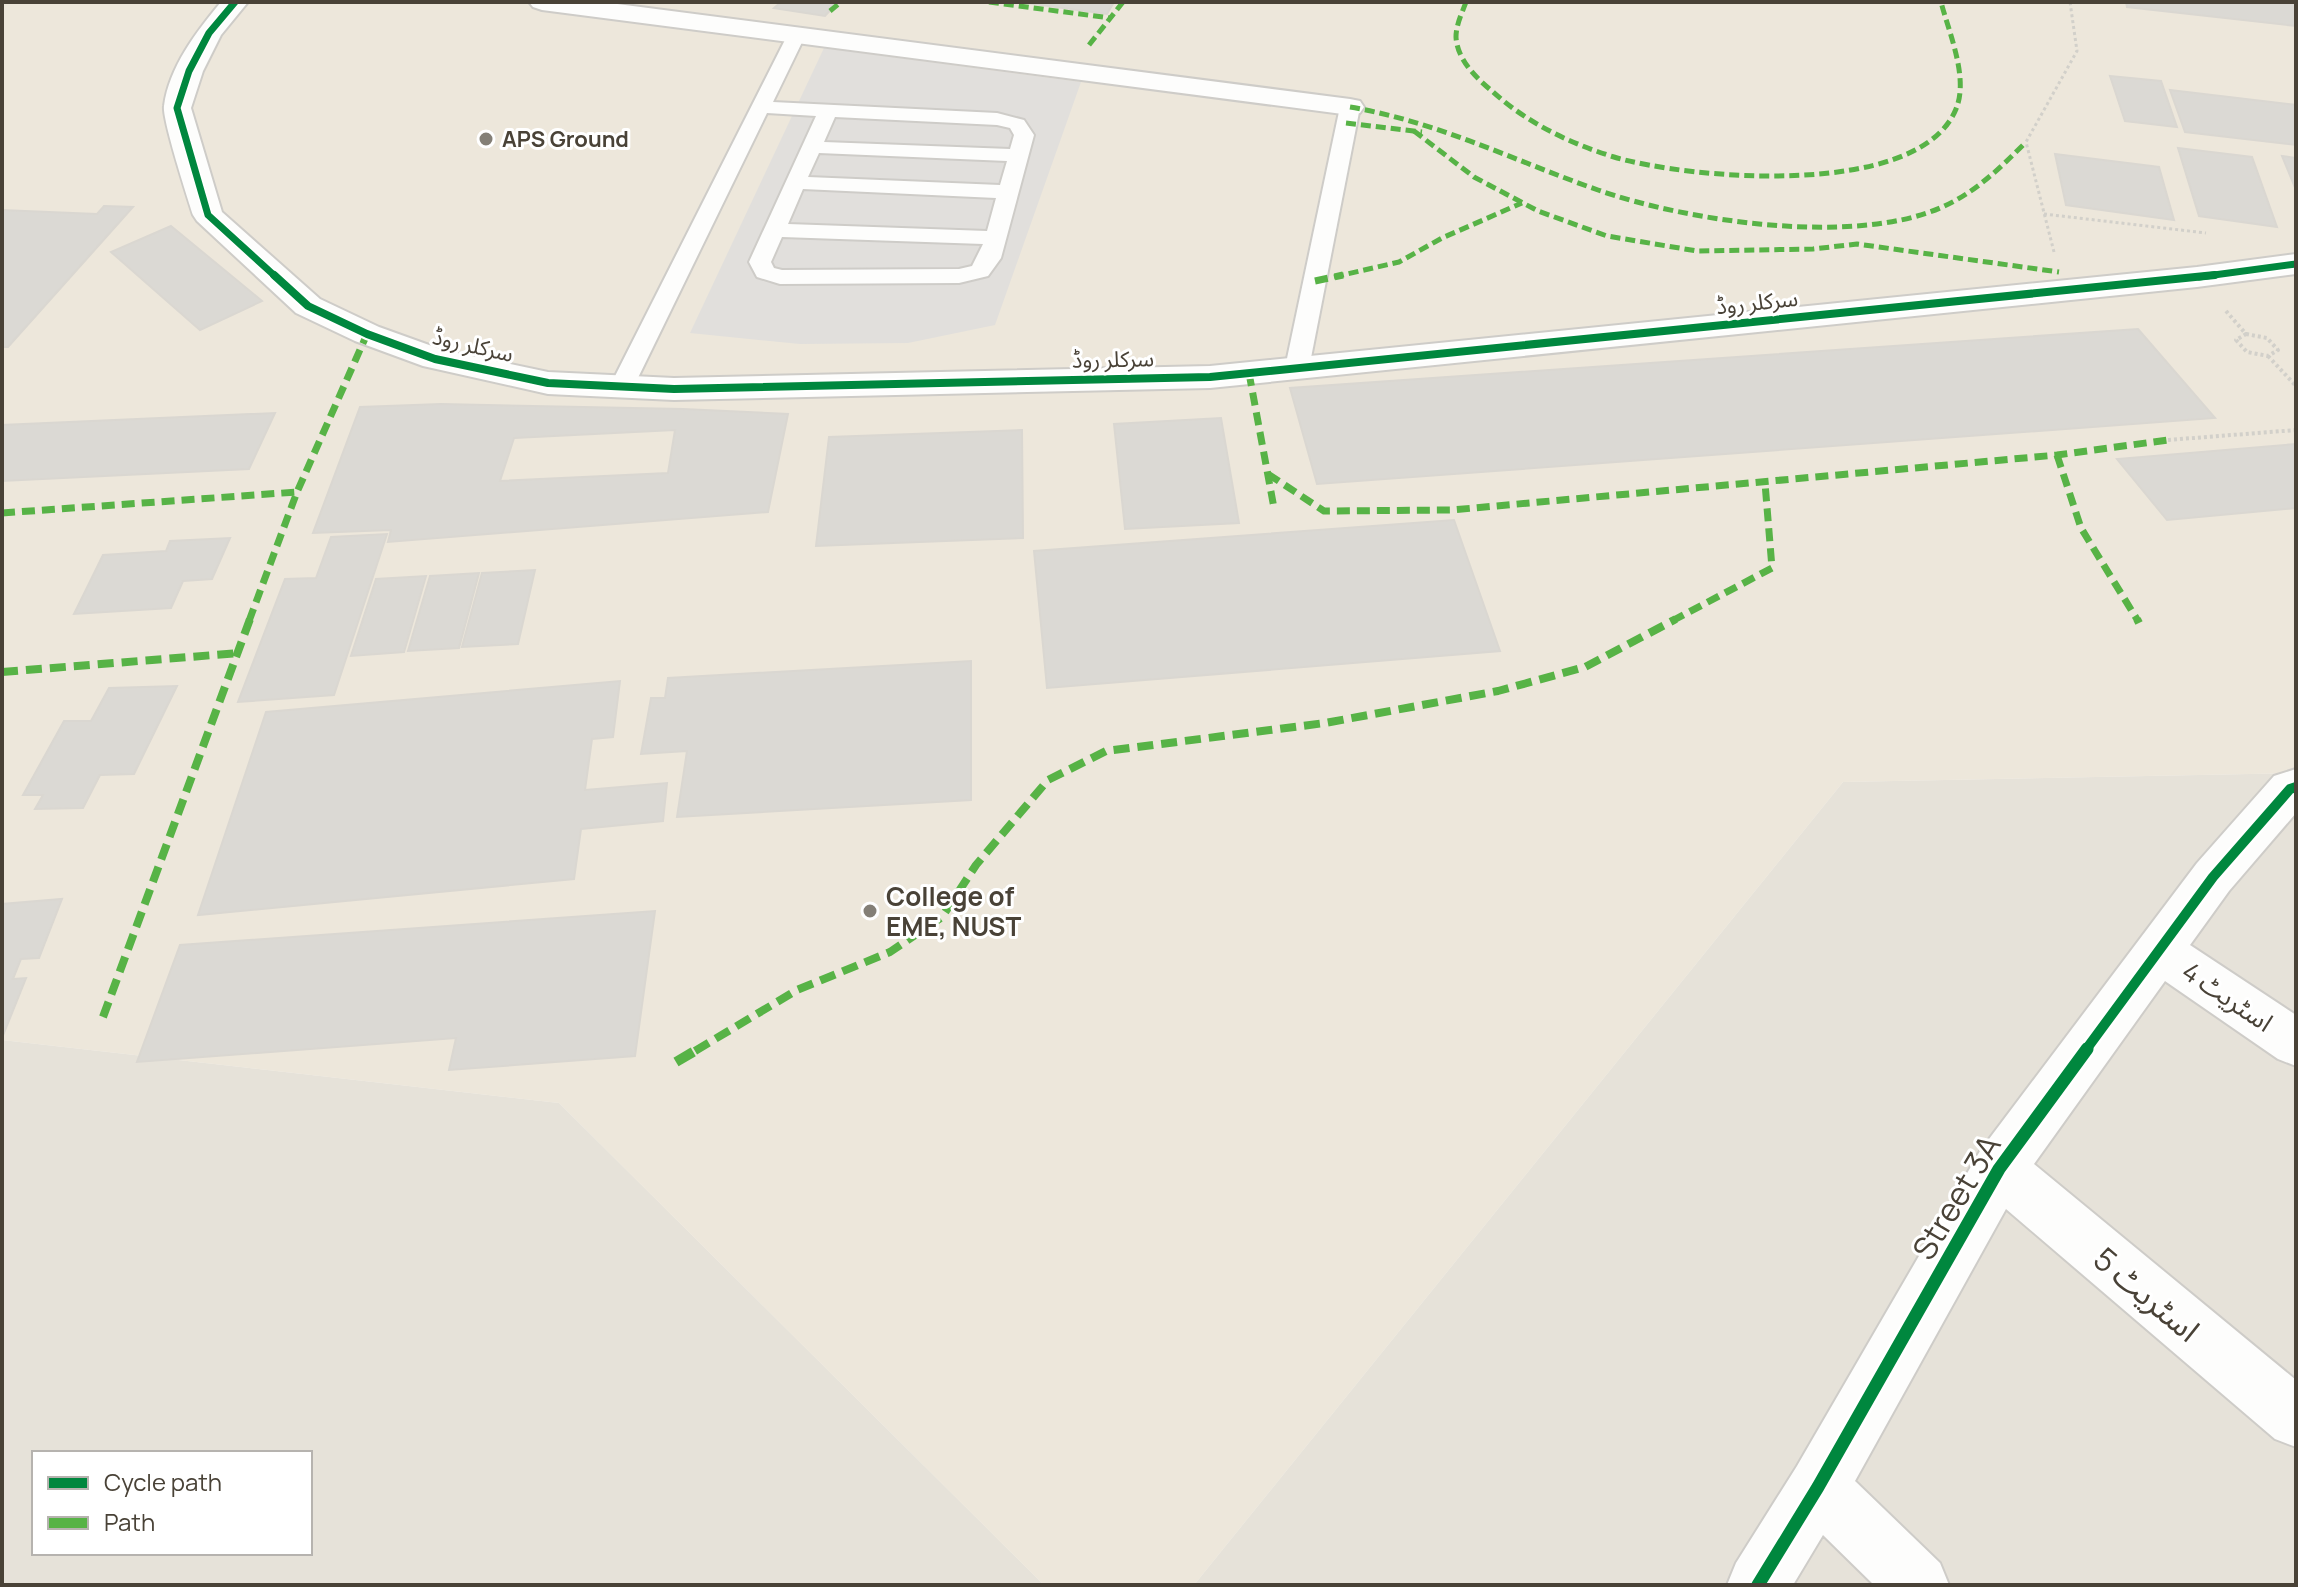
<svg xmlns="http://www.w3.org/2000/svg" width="2298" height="1587" font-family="Manrope,'Noto Sans Arabic',sans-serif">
<rect width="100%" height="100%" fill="#f2f0ec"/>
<g fill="#e6e2d9" fill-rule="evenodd">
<path d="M2296,773v812h-1102l649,-803z"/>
<path d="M2,1040l557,63 485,482h-1042zM34,1453h276v100h-276z"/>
</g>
<path fill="#ede7db" d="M2,2h2294v771l-453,9 -649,803h-150l-485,-482 -557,-63z"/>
<path fill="#e1dfdc" d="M824,48l257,34 -86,243 -87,18 -108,1 -110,-11z"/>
<g fill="#dbd9d4" stroke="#dad7d1" stroke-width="2" fill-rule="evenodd">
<path d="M781,2h57l-13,14 -51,-8z"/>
<path d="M1019,2h95l-7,12z"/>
<path d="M2126,2h170v24l-169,-19z"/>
<path d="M2110,76l51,5 16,46 -52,-6z"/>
<path d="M2170,90l126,15v40l-111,-13z"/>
<path d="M2178,148l74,9 25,70 -78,-11z"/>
<path d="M2055,154l104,13 15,53 -108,-15z"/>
<path d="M2282,156l14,2v32z"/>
<path d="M104,206l29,1 -125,140h-6v-137l95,4z"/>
<path d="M171,226l91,75 -62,29 -89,-78z"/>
<path d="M2138,329l77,89 -898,66 -27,-96z"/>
<path d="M441,404l242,5 105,5 -20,98 -380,30 3,-12 -78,3 47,-126zM675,430l-7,43 -168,8 14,-43z"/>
<path d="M275,413l-26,56 -247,12v-56z"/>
<path d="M1221,418l18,105 -114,6 -11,-105z"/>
<path d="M1022,430l1,108 -207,8 13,-109z"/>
<path d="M2296,444v64l-129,12 -50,-61z"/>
<path d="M1454,520l46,131 -453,37 -13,-137z"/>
<path d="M387,534l-53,161 -96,7 47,-123 31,-1 15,-41z"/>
<path d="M230,538l-18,41 -29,2 -12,27 -97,6 29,-59 63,-4 4,-10z"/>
<path d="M535,570l-17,74 -56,3 20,-74z"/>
<path d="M479,573l-20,75 -51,3 22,-75z"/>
<path d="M426,576l-22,76 -53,4 25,-77z"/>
<path d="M971,661v139l-294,17 10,-66 -46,3 10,-56h14l3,-20z"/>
<path d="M620,681l-7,56 -21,2 -7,51 82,-7 -4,38 -82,8 -7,50 -376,36 68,-203z"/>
<path d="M177,686l-43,88 -34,1 -17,33 -48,1 8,-14h-20l41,-74h27l18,-33z"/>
<path d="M62,899l-23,59 -18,1 -8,20 13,-1 -24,60v-134z"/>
<path d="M655,911l-20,145 -186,14 7,-32 -319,24 43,-117z"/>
</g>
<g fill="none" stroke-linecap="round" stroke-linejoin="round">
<defs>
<g id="service">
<path d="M797,29l9,5 -33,68 224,11 27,7 10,15 -33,123 -13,18 -29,7 -179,1 -23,-7 -8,-15 67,-146 -49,-3 -133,273 -4,5h-16l-4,-5 178,-352zM835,117l162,8 13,3 4,7 -4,14 -186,-7zM819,153l188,8 -7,24 -192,-8zM803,189l193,9 -9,33 -199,-7zM782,237l201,7 -11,22 -13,3 -177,1 -8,-2 -3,-6z"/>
<path d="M1350,101l10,6 -51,261 -4,5h-16l-4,-5 55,-261z"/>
</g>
<g id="minor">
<path d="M221,2h27l-27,33 -18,36 -12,37 31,104 98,87 59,28 64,23 105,22 126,6 536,-12 987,-99 99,-13v20l-99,13 -987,101 -536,12 -126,-6 -125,-28 -68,-25 -59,-28 -99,-92 -4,-6c-6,-19 -31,-96 -29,-109 5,-39 33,-75 57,-104z"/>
<path d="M529,2h73l748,97 10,2 4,6 -4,6 -10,2 -808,-105 -9,-3z"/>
<path d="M2296,769v44l-67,78 -39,54 106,70v51l-18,-7 -113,-78 -131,183 262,216v67l-21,-8 -269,-230 -151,272 85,82 9,22h-75l-51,-50 -30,50h-66l9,-22 61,-97 183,-315 217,-288 77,-87z"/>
</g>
</defs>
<use href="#service" stroke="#ceccc8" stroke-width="4"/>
<use href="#minor" stroke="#ceccc8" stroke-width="4"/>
<g stroke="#d2d0ca" stroke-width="3" stroke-dasharray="3 3" stroke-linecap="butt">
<path d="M2044,214l162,19"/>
<path d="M2054,252l-28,-110 51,-91 -7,-49"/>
</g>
<g stroke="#d2d0ca" stroke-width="4" stroke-dasharray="3 3" stroke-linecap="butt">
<path d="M2226,311l20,23"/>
<path d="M2246,334l21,4 11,12 -10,6 -21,-4 -11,-12z"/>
<path d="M2268,356l28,30"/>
<path d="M2168,440l128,-10"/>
</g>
<use href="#service" fill="#fdfdfc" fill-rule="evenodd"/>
<use href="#minor" fill="#fdfdfc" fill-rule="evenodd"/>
<g stroke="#57b346" stroke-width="5" stroke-dasharray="10 5" stroke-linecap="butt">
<path d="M989,2l121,16"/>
<path d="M1466,2c-4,11 -10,23 -10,35 1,22 20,41 36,54 35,32 77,52 122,66 74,22 305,43 342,-48 13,-31 -7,-76 -15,-107"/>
<path d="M830,11l11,-9"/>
<path d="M1089,45l34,-43"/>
<path d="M1350,107c88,15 165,54 248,83 88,31 254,56 342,18 35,-15 59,-39 86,-66"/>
<path d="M1346,123l76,9"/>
<path d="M1414,131l60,46 64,34 69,25 90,15 116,-2 44,-5 202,28"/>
<path d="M1334,277l65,-15 43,-24 80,-35"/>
</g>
<g stroke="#57b346" stroke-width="7" stroke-dasharray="13 7" stroke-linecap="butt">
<path d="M1315,281l28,-6"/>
<path d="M1249,373l25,135"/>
<path d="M2057,455l24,73 57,93"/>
<path d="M1268,474l56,37 128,-1 605,-55 111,-15"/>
<path d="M2,513l295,-21"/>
<path d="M249,621l48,-129 70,-158"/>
<path d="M1672,621l100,-53 -7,-85"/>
</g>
<g stroke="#57b346" stroke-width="8" stroke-dasharray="16 8" stroke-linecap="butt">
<path d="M2137,619l2,4"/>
<path d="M2,672l237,-19"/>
<path d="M103,1017l147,-398"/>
<path d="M695,1051l102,-61 93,-38 52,-35 34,-52 72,-85 58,-29 219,-28 173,-32 87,-24 91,-48"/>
</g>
<path stroke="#57b346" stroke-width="10" stroke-dasharray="20 10" stroke-linecap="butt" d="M676,1062l22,-13"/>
<defs>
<g id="cycleway-far3">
<path d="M235,2l-26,31 -20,38 -12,37 31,107 68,62"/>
<path d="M2199,277l97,-13"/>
</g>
<path id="cycleway-far2" d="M274,275l34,31 59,28 68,25 113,24 126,6 536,-12 1005,-102"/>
<path id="cycleway-far1" d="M2085,1051l128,-174 77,-88 6,-2"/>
<path id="cycleway" d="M1758,1585l60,-98 181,-318 88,-120"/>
</defs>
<use href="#cycleway-far3" stroke="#fff" stroke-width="10"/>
<use href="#cycleway-far2" stroke="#fff" stroke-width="12"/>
<use href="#cycleway-far1" stroke="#fff" stroke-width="15"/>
<use href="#cycleway" stroke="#fff" stroke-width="18"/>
<use href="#cycleway-far3" stroke="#00873e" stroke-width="7"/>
<use href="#cycleway-far2" stroke="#00873e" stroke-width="8"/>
<use href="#cycleway-far1" stroke="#00873e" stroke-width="10"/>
<use href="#cycleway" stroke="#00873e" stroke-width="13"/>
</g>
<g fill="#847f76" stroke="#fff" stroke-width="3">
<circle cx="486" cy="139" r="8"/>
<circle cx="870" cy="911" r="8"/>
</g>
<g text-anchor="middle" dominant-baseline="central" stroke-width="6" stroke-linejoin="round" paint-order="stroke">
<g font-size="22" font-weight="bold" fill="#494237" stroke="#fff" text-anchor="start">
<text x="502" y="139">APS Ground</text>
</g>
<g font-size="22" fill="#494237" stroke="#fff">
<text transform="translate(1757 302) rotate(-6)">سرکلر روڈ</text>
<text transform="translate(473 345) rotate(13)">سرکلر روڈ</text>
<text transform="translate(1113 359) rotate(-1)">سرکلر روڈ</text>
</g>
<g font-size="26" font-weight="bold" fill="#494237" stroke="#fff" text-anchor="start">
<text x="886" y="896">College of<tspan x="886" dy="30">EME, NUST</tspan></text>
</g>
<g font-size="26" fill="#494237" stroke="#fff">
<text transform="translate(2228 996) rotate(34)">اسٹریٹ 4</text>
</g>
<g font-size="32" fill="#494237" stroke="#fff">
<text transform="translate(1956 1197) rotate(-59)">Street 3A</text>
<text transform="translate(2147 1294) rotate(40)">اسٹریٹ 5</text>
</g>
</g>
<rect width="2298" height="1587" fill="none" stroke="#494237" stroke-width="8"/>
<rect x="32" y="1451" width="280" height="104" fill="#ffffff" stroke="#b6b3af" stroke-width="2"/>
<rect x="48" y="1477" width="40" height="12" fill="#00873e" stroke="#b6b3af" stroke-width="2"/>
<text x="104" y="1491" font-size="24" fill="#494237">Cycle path</text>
<rect x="48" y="1517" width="40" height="12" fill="#57b346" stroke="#b6b3af" stroke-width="2"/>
<text x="104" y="1531" font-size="24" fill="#494237">Path</text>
</svg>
